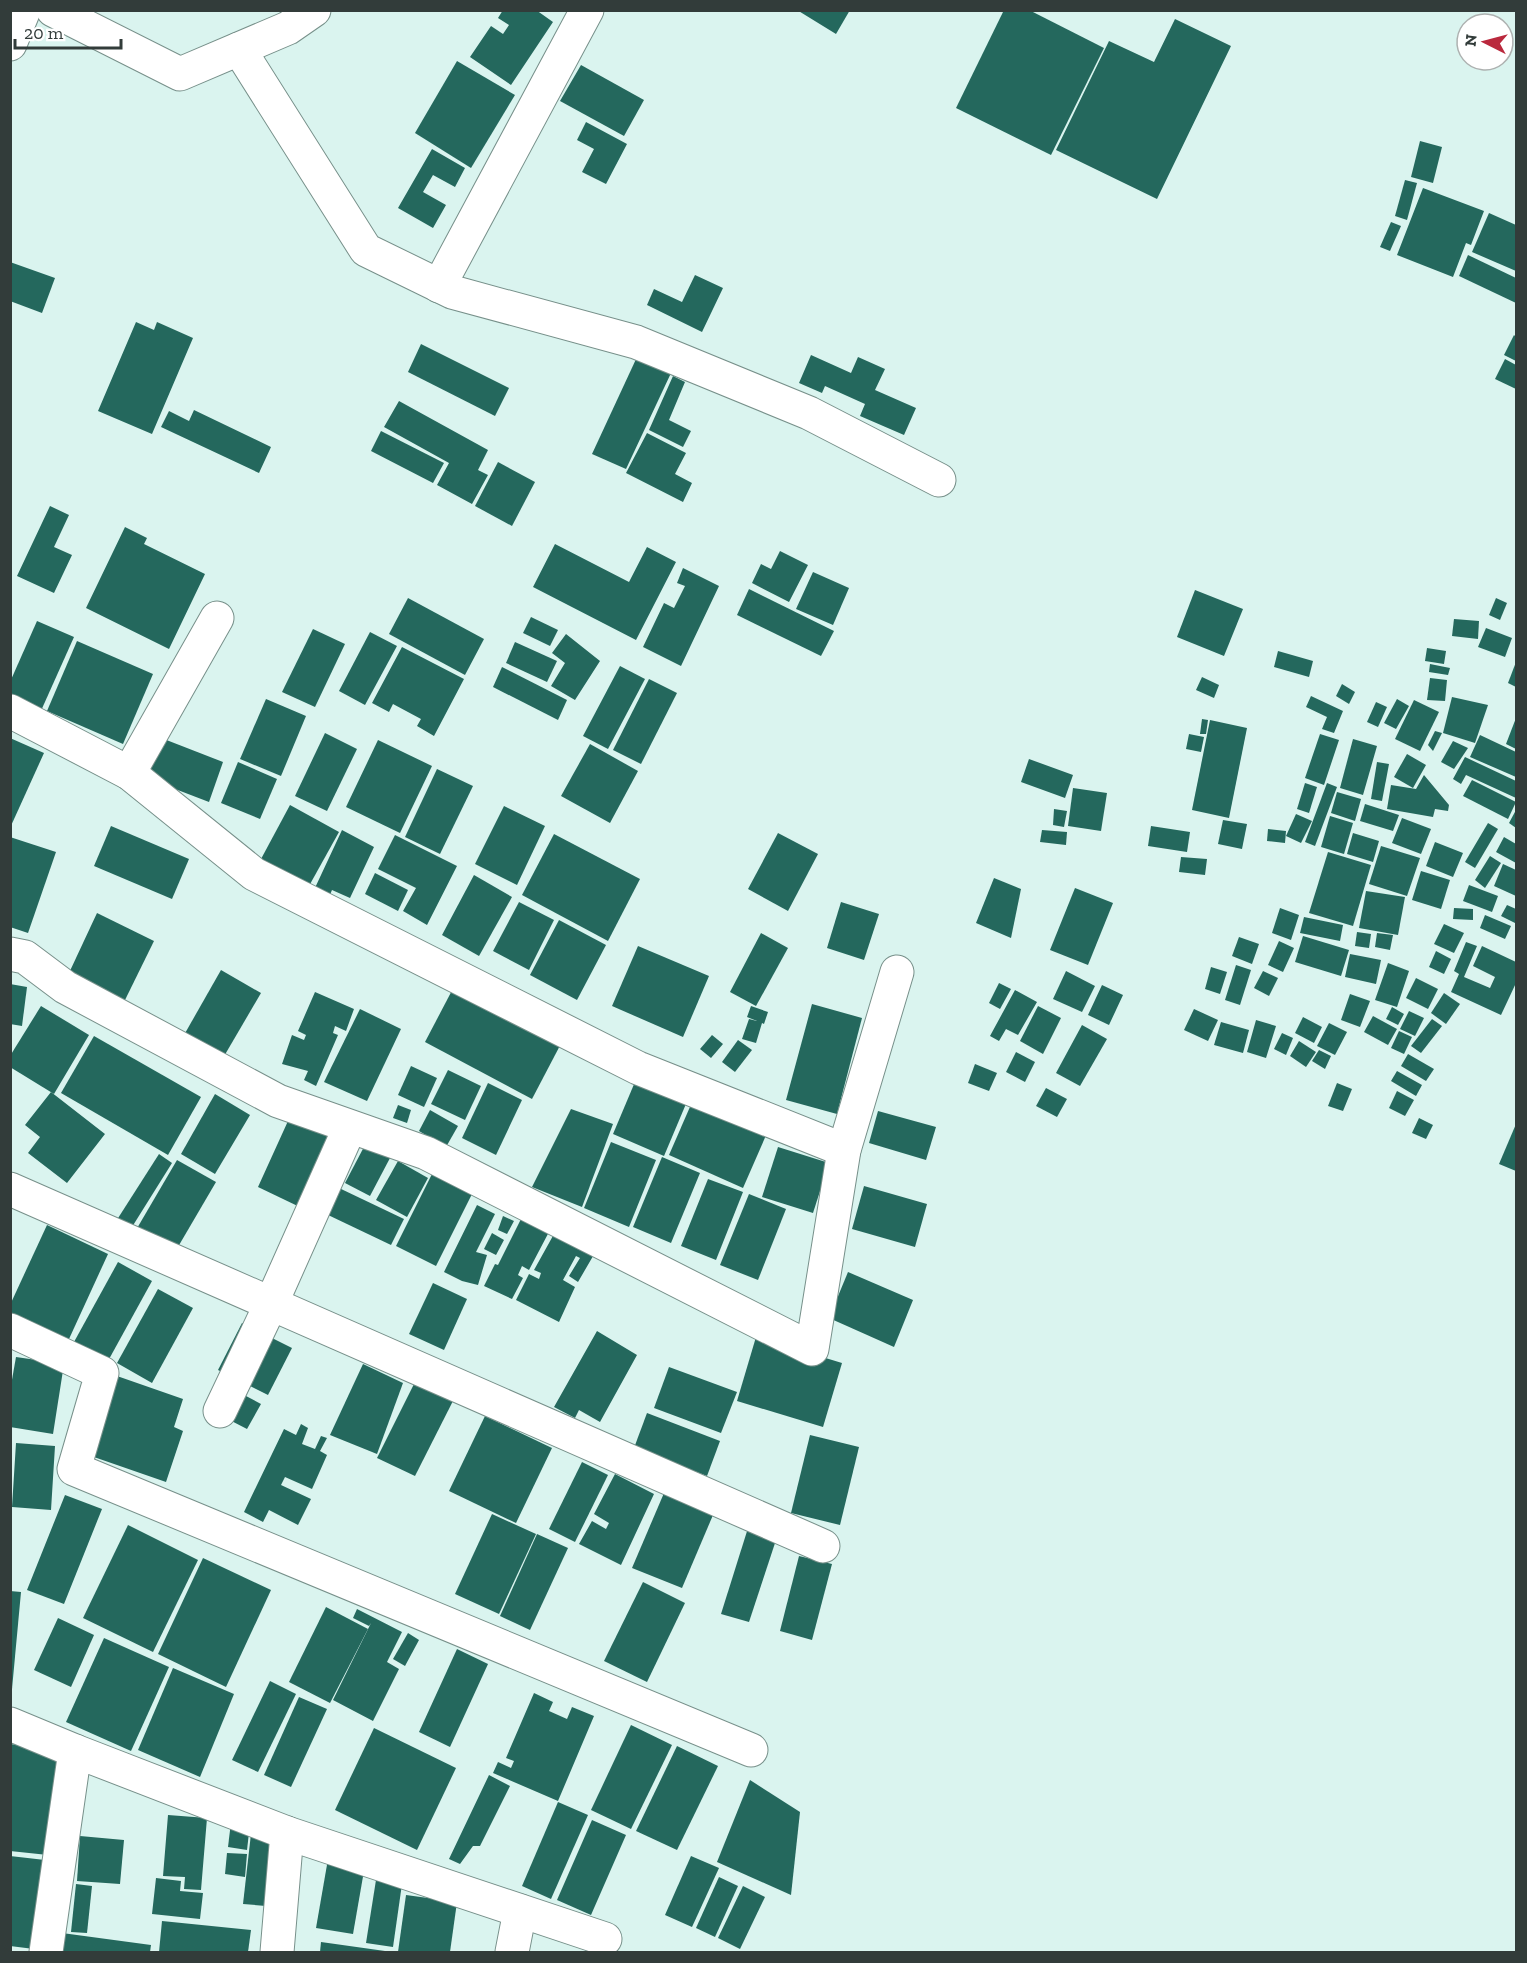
<svg xmlns="http://www.w3.org/2000/svg" width="1527" height="1963" font-family="'Zilla Slab',serif">
<rect width="100%" height="100%" fill="#daf4ef"/>
<g fill="#24685d">
<path d="M503,10h33l17,12 -42,63 -41,-28 21,-31 12,8 6,-9 -11,-7z"/>
<path d="M797,10h53l-14,24z"/>
<path d="M1004,10h25l75,38 -53,107 -95,-47z"/>
<path d="M1175,19l56,27 -74,153 -101,-49 53,-109 45,21z"/>
<path d="M457,61l58,34 -44,73 -56,-35z"/>
<path d="M581,65l63,35 -20,36 -64,-35z"/>
<path d="M586,122l41,22 -21,40 -24,-12 12,-23 -17,-9z"/>
<path d="M1420,141l22,6 -9,36 -22,-6z"/>
<path d="M432,149l33,19 -10,19 -22,-12 -10,17 23,13 -13,23 -35,-20z"/>
<path d="M1405,180l12,3 -10,37 -12,-4z"/>
<path d="M1423,188l61,23 -13,34 -5,-2 -13,34 -56,-22z"/>
<path d="M1489,213l27,12v46l-44,-19z"/>
<path d="M1391,222l10,4 -11,25 -10,-4z"/>
<path d="M1468,255l48,23v25l-57,-27z"/>
<path d="M10,262l45,16 -13,35 -32,-12z"/>
<path d="M695,275l28,13 -21,44 -55,-27 7,-16 28,13z"/>
<path d="M136,322l18,8 3,-8 36,16 -41,96 -54,-23z"/>
<path d="M1514,335l2,2v24l-12,-6z"/>
<path d="M421,344l88,44 -14,28 -87,-44z"/>
<path d="M811,355l40,18 7,-16 27,12 -10,21 41,18 -12,27 -44,-19 5,-12 -40,-18 -3,7 -23,-10z"/>
<path d="M637,357l34,16 -45,96 -34,-15z"/>
<path d="M1505,359l11,6v24l-21,-10z"/>
<path d="M673,376l12,6 -16,38 22,11 -8,16 -34,-17z"/>
<path d="M399,401l89,49 -10,20 10,5 -16,29 -35,-19 12,-22 -65,-36z"/>
<path d="M194,410l77,37 -12,26 -98,-46 8,-16 20,10z"/>
<path d="M381,431l63,32 -11,20 -62,-32z"/>
<path d="M647,433l39,20 -11,21 17,9 -9,19 -57,-29z"/>
<path d="M498,462l37,20 -23,44 -37,-20z"/>
<path d="M50,506l19,9 -15,32 18,8 -18,38 -37,-17z"/>
<path d="M125,527l22,11 -3,6 61,30 -36,75 -83,-41z"/>
<path d="M555,544l74,38 18,-35 29,15 -40,78 -103,-53z"/>
<path d="M780,551l28,14 -19,37 -37,-19 9,-19 10,5z"/>
<path d="M683,568l36,18 -38,80 -38,-19 21,-44 10,5 11,-22 -8,-3z"/>
<path d="M813,572l36,16 -16,37 -37,-16z"/>
<path d="M749,589l85,42 -13,25 -84,-41z"/>
<path d="M1195,590l48,19 -19,47 -47,-19z"/>
<path d="M408,598l76,41 -19,36 -76,-41z"/>
<path d="M1496,598l11,5 -7,17 -11,-5z"/>
<path d="M531,617l27,13 -8,16 -27,-13z"/>
<path d="M1454,619l25,2 -1,18 -26,-3z"/>
<path d="M37,621l37,16 -34,76 -30,-14v-17z"/>
<path d="M1486,628l26,10 -7,19 -27,-10z"/>
<path d="M313,629l32,15 -30,63 -33,-15z"/>
<path d="M370,632l27,14 -32,59 -26,-14z"/>
<path d="M566,634l34,27 -25,39 -24,-14 14,-23 -13,-10z"/>
<path d="M77,641l76,33 -30,70 -76,-33z"/>
<path d="M515,642l42,19 -10,21 -41,-19z"/>
<path d="M402,647l62,32 -30,57 -17,-10 4,-7 -28,-15 -4,8 -17,-9z"/>
<path d="M1427,648l19,3 -2,13 -19,-3z"/>
<path d="M1278,651l35,10 -4,16 -35,-10z"/>
<path d="M1516,662v25l-8,-4z"/>
<path d="M1430,664l20,4 -2,7 -19,-3z"/>
<path d="M620,666l25,13 -37,70 -25,-13z"/>
<path d="M502,667l65,33 -9,20 -65,-33z"/>
<path d="M1202,677l17,8 -5,13 -18,-8z"/>
<path d="M1430,678l17,2 -2,21 -18,-1z"/>
<path d="M649,679l28,14 -36,71 -28,-14z"/>
<path d="M1342,684l13,8 -6,12 -13,-8z"/>
<path d="M1311,696l32,15 -9,22 -12,-4 5,-12 -21,-10z"/>
<path d="M1452,697l36,8 -13,38 -32,-10z"/>
<path d="M266,699l40,17 -25,60 -41,-17z"/>
<path d="M1397,699l12,7 -13,23 -12,-6z"/>
<path d="M1414,700l25,12 -19,39 -25,-12z"/>
<path d="M1376,702l11,5 -9,20 -11,-5z"/>
<path d="M1516,718v31l-10,-5z"/>
<path d="M1202,719l6,1 -2,14h-6z"/>
<path d="M1210,720l37,8 -18,90 -37,-8z"/>
<path d="M1435,731l7,2 -9,18 -5,-6z"/>
<path d="M325,733l32,16 -30,62 -32,-15z"/>
<path d="M151,734l72,28 -14,40 -73,-28z"/>
<path d="M1189,734l15,3 -3,15 -15,-3z"/>
<path d="M1320,734l19,6 -15,45 -19,-7z"/>
<path d="M1480,735l36,17v25l-46,-20z"/>
<path d="M10,738l34,15 -34,75z"/>
<path d="M1353,739l24,7 -14,49 -23,-7z"/>
<path d="M378,740l54,26 -32,67 -54,-26z"/>
<path d="M1453,741l15,7 -14,21 -13,-7z"/>
<path d="M590,744l48,27 -28,52 -49,-27z"/>
<path d="M1407,754l19,11 -13,23 -19,-11z"/>
<path d="M1465,757l51,24v17l-50,-23 -5,9 -8,-5z"/>
<path d="M1029,759l44,16 -8,23 -44,-16z"/>
<path d="M238,762l39,17 -17,40 -39,-16z"/>
<path d="M1377,762l12,2 -7,37 -11,-2z"/>
<path d="M437,769l36,17 -33,68 -35,-17z"/>
<path d="M1424,775l25,30 -1,6 -13,-2 -2,8 -46,-8 4,-24 25,4z"/>
<path d="M1472,780l44,22 -8,17 -45,-23z"/>
<path d="M1305,783l12,4 -8,26 -12,-4z"/>
<path d="M1327,783l10,4 -22,59 -10,-4z"/>
<path d="M1073,788l34,5 -6,38 -33,-5z"/>
<path d="M1337,792l24,7 -6,22 -24,-8z"/>
<path d="M1365,804l34,11 -6,16 -33,-10z"/>
<path d="M290,805l49,27 -30,54 -48,-27z"/>
<path d="M504,806l41,20 -28,59 -42,-21z"/>
<path d="M1054,809l13,2 -3,16 -11,-2z"/>
<path d="M1516,810v18l-7,-5z"/>
<path d="M1296,814l16,7 -11,22 -15,-7z"/>
<path d="M1330,816l23,7 -9,31 -23,-7z"/>
<path d="M1402,818l29,11 -10,25 -29,-11z"/>
<path d="M1223,820l24,4 -5,25 -24,-5z"/>
<path d="M1488,823l10,6 -23,39 -10,-6z"/>
<path d="M111,826l78,33 -17,40 -78,-33z"/>
<path d="M1151,826l39,6 -3,20 -39,-6z"/>
<path d="M1268,829l18,2 -1,12 -18,-2z"/>
<path d="M342,830l32,17 -24,51 -18,-8 -3,7 -15,-7z"/>
<path d="M1042,830l25,2 -1,13 -26,-3z"/>
<path d="M778,833l40,21 -30,57 -40,-22z"/>
<path d="M1353,833l26,8 -6,21 -26,-8z"/>
<path d="M554,834l86,45 -32,62 -86,-46z"/>
<path d="M395,835l62,31 -30,59 -24,-14 13,-23 -38,-19z"/>
<path d="M10,837l46,15 -28,81 -18,-6z"/>
<path d="M1504,837l12,7v19l-20,-11z"/>
<path d="M1435,842l28,11 -10,24 -27,-11z"/>
<path d="M1381,846l39,12 -13,38 -38,-12z"/>
<path d="M1328,852l43,13 -18,61 -44,-13z"/>
<path d="M1490,856l11,7 -16,25 -10,-8z"/>
<path d="M1181,857l26,2 -2,16 -26,-3z"/>
<path d="M1503,864l13,6v26l-22,-10z"/>
<path d="M1421,871l29,9 -9,29 -29,-9z"/>
<path d="M375,873l33,17 -10,21 -33,-17z"/>
<path d="M474,875l38,22 -33,59 -37,-21z"/>
<path d="M994,878l27,11 -10,49 -35,-15z"/>
<path d="M1469,885l29,11 -6,16 -29,-11z"/>
<path d="M1075,888l38,15 -25,62 -38,-15z"/>
<path d="M1366,891l39,6 -7,38 -39,-7z"/>
<path d="M519,902l35,18 -25,50 -36,-19z"/>
<path d="M841,902l38,12 -15,46 -37,-12z"/>
<path d="M1507,905l9,4 -1,14 -14,-7z"/>
<path d="M1280,908l19,7 -8,25 -19,-7z"/>
<path d="M1454,908l19,1v11l-20,-1z"/>
<path d="M97,913l57,28 -29,59 -56,-27z"/>
<path d="M1485,915l26,11 -6,13 -25,-11z"/>
<path d="M1304,917l39,8 -3,16 -40,-8z"/>
<path d="M559,920l47,25 -29,55 -47,-25z"/>
<path d="M1444,924l20,9 -10,20 -20,-9z"/>
<path d="M1357,932l14,2 -2,14 -14,-2z"/>
<path d="M761,933l27,15 -32,58 -26,-14z"/>
<path d="M1377,933l16,2 -3,15 -15,-3z"/>
<path d="M1303,936l46,14 -8,26 -46,-14z"/>
<path d="M1239,937l20,7 -7,20 -20,-8z"/>
<path d="M1279,941l15,7 -11,24 -15,-7z"/>
<path d="M1466,942l11,4 -13,31 26,11 5,-11 -22,-11 9,-20 34,16v21l-15,32 -50,-23 8,-18 -5,-3z"/>
<path d="M638,946l71,30 -26,61 -71,-31z"/>
<path d="M1436,951l15,8 -7,15 -15,-7z"/>
<path d="M1350,954l31,6 -5,24 -31,-7z"/>
<path d="M1388,963l21,8 -12,36 -22,-7z"/>
<path d="M1236,965l15,5 -11,35 -15,-5z"/>
<path d="M1211,967l16,5 -7,22 -15,-5z"/>
<path d="M221,970l40,23 -38,65 -39,-23z"/>
<path d="M1066,971l29,15 -13,26 -29,-13z"/>
<path d="M1263,971l15,7 -9,18 -15,-8z"/>
<path d="M1416,978l22,11 -10,20 -22,-11z"/>
<path d="M458,979l107,57 -33,63 -107,-57z"/>
<path d="M999,983l12,6 -11,20 -11,-6z"/>
<path d="M10,984l17,3 -5,39 -12,-2z"/>
<path d="M1102,985l21,10 -14,30 -21,-10z"/>
<path d="M1015,990l22,12 -19,33 -12,-6 -7,12 -9,-5z"/>
<path d="M315,992l39,17 -8,22 -11,-5 -2,7 5,2 -22,51 -12,-6 4,-9 -26,-7 10,-29 12,5 2,-5 -8,-4z"/>
<path d="M1444,993l16,11 -14,20 -15,-11z"/>
<path d="M1350,994l20,7 -10,26 -19,-7z"/>
<path d="M812,1004l50,14 -25,96 -51,-14z"/>
<path d="M41,1006l48,29 -35,59 -44,-27v-11z"/>
<path d="M751,1006l17,6 -4,12 -2,-1 -6,20 -14,-4 7,-20 8,2 -10,-4z"/>
<path d="M1038,1006l23,12 -18,36 -23,-13z"/>
<path d="M1392,1007l12,7 -6,11 -12,-6z"/>
<path d="M360,1009l41,20 -34,72 -43,-19z"/>
<path d="M1194,1009l24,11 -10,21 -24,-11z"/>
<path d="M1409,1011l15,7 -9,18 -15,-7z"/>
<path d="M1373,1016l24,13 -9,16 -24,-13z"/>
<path d="M1303,1017l19,10 -8,16 -19,-10z"/>
<path d="M1432,1019l10,7 -21,27 -10,-7z"/>
<path d="M1256,1020l20,6 -10,32 -19,-6z"/>
<path d="M1221,1022l28,8 -6,23 -29,-8z"/>
<path d="M1329,1023l18,9 -12,23 -18,-9z"/>
<path d="M1082,1025l25,14 -27,47 -24,-13z"/>
<path d="M1399,1031l13,6 -8,17 -13,-6z"/>
<path d="M1282,1033l11,5 -7,17 -12,-6z"/>
<path d="M712,1035l11,9 -12,14 -11,-9z"/>
<path d="M94,1036l107,61 -33,58 -107,-62z"/>
<path d="M738,1040l14,10 -17,22 -13,-10z"/>
<path d="M1299,1041l17,11 -10,15 -16,-11z"/>
<path d="M1319,1050l12,6 -6,13 -13,-8z"/>
<path d="M1016,1052l19,10 -10,20 -19,-10z"/>
<path d="M1408,1054l26,15 -8,12 -25,-15z"/>
<path d="M975,1064l22,9 -8,18 -21,-8z"/>
<path d="M411,1066l26,12 -13,29 -26,-12z"/>
<path d="M448,1070l33,16 -16,34 -34,-16z"/>
<path d="M640,1070l51,22 -27,64 -51,-22z"/>
<path d="M1397,1071l25,14 -6,11 -25,-15z"/>
<path d="M488,1083l34,17 -26,55 -34,-17z"/>
<path d="M1337,1083l15,6 -9,22 -15,-5z"/>
<path d="M1046,1088l21,11 -10,18 -21,-11z"/>
<path d="M1397,1091l17,9 -9,16 -16,-8z"/>
<path d="M51,1092l54,42 -38,49 -39,-30 12,-16 -15,-12z"/>
<path d="M215,1094l35,21 -35,59 -34,-20z"/>
<path d="M693,1100l74,33 -24,55 -74,-33z"/>
<path d="M398,1105l13,5 -4,13 -14,-5z"/>
<path d="M571,1109l42,15 -31,83 -50,-20z"/>
<path d="M293,1110l49,24 -36,76 -48,-23z"/>
<path d="M430,1110l28,16 -12,21 -27,-16z"/>
<path d="M878,1111l58,16 -10,33 -57,-17z"/>
<path d="M1419,1118l14,7 -7,14 -14,-6z"/>
<path d="M1516,1124v47l-17,-7z"/>
<path d="M611,1142l45,18 -27,67 -45,-19z"/>
<path d="M365,1145l25,13 -20,38 -25,-13z"/>
<path d="M778,1147l51,16 -16,50 -51,-16z"/>
<path d="M159,1154l13,9 -45,72 -14,-9z"/>
<path d="M662,1157l38,16 -29,70 -38,-16z"/>
<path d="M177,1160l39,22 -41,70 -39,-22z"/>
<path d="M398,1161l30,17 -21,39 -31,-17z"/>
<path d="M433,1172l40,20 -37,74 -40,-20z"/>
<path d="M708,1179l35,13 -27,68 -35,-14z"/>
<path d="M864,1186l63,18 -12,43 -63,-18z"/>
<path d="M339,1188l65,31 -13,26 -65,-31z"/>
<path d="M749,1194l37,15 -28,71 -38,-15z"/>
<path d="M477,1205l18,9 -19,38 11,3 -9,30 -16,-4 -18,-9z"/>
<path d="M503,1216l11,5 -7,13 -9,-4z"/>
<path d="M522,1217l28,13 -21,40 -7,-4 -4,9 5,3 -11,21 -28,-13 11,-22 3,1z"/>
<path d="M47,1225l61,29 -39,85 -59,-27v-7z"/>
<path d="M492,1233l12,7 -8,15 -12,-6z"/>
<path d="M554,1234l42,17 -18,31 -9,-6 11,-18 -4,-2 -13,24 12,7 -16,35 -43,-22 13,-26 10,5 2,-6 -7,-3z"/>
<path d="M118,1262l34,19 -44,80 -34,-19z"/>
<path d="M848,1272l65,28 -19,47 -65,-29z"/>
<path d="M433,1283l34,16 -23,51 -35,-16z"/>
<path d="M158,1289l35,19 -41,75 -35,-20z"/>
<path d="M242,1323l50,25 -24,47 -50,-25z"/>
<path d="M597,1331l40,24 -37,67 -21,-12 -4,8 -21,-11z"/>
<path d="M756,1337l86,26 -19,64 -86,-26z"/>
<path d="M16,1357l48,7 -11,70 -43,-7v-36z"/>
<path d="M363,1364l40,19 -26,71 -47,-19z"/>
<path d="M669,1367l68,25 -16,41 -67,-25z"/>
<path d="M117,1376l66,23 -9,28 9,4 -17,51 -75,-26z"/>
<path d="M418,1376l38,19 -41,81 -38,-18z"/>
<path d="M227,1386l34,18 -14,25 -33,-17z"/>
<path d="M647,1413l73,28 -13,35 -73,-28z"/>
<path d="M485,1416l67,32 -36,75 -67,-32z"/>
<path d="M301,1424l7,4 -6,16 13,5 6,-13 6,2 -7,13 7,4 -15,34 -27,-12 -4,8 30,14 -13,26 -29,-15 -6,12 -19,-10 40,-83 12,6z"/>
<path d="M810,1435l49,12 -19,78 -49,-12z"/>
<path d="M16,1443l39,3 -4,64 -39,-3z"/>
<path d="M582,1462l26,13 -33,67 -26,-13z"/>
<path d="M615,1474l39,20 -33,71 -42,-21 13,-23 14,8 3,-6 -15,-9z"/>
<path d="M664,1493l49,22 -31,73 -50,-20z"/>
<path d="M65,1495l37,14 -38,95 -37,-14z"/>
<path d="M492,1514l44,20 -37,80 -44,-20z"/>
<path d="M128,1525l70,35 -45,92 -70,-34z"/>
<path d="M748,1528l29,9 -28,85 -28,-8z"/>
<path d="M537,1534l31,14 -38,82 -30,-14z"/>
<path d="M799,1556l33,8 -20,76 -32,-9z"/>
<path d="M203,1558l68,32 -45,97 -68,-33z"/>
<path d="M643,1582l42,21 -38,79 -43,-21z"/>
<path d="M10,1591l11,1 -9,97h-2z"/>
<path d="M326,1607l42,22 -38,74 -41,-21z"/>
<path d="M357,1609l45,23 -15,30 12,7 -26,52 -40,-21 38,-77 -2,3 -16,-8z"/>
<path d="M58,1618l36,17 -23,52 -37,-17z"/>
<path d="M408,1633l11,7 -14,26 -12,-7z"/>
<path d="M104,1638l65,29 -38,84 -65,-29z"/>
<path d="M457,1649l31,15 -38,83 -31,-15z"/>
<path d="M173,1668l61,26 -34,83 -62,-27z"/>
<path d="M270,1681l26,13 -38,78 -26,-12z"/>
<path d="M534,1693l19,9 -4,9 18,8 5,-12 22,9 -36,85 -65,-28 5,-11 13,6 3,-7 -8,-3z"/>
<path d="M299,1697l28,12 -36,78 -27,-12z"/>
<path d="M631,1725l41,20 -41,84 -40,-19z"/>
<path d="M374,1728l82,40 -39,82 -82,-40z"/>
<path d="M10,1744l50,6 -12,105 -38,-4z"/>
<path d="M677,1746l41,20 -41,84 -41,-19z"/>
<path d="M489,1775l21,11 -30,60h-7l-13,18 -11,-5z"/>
<path d="M750,1780l50,32 -9,83 -74,-33z"/>
<path d="M558,1802l30,13 -37,84 -29,-13z"/>
<path d="M168,1815l39,3 -6,72 -17,-1 1,-12 -22,-1z"/>
<path d="M592,1820l34,15 -35,80 -34,-15z"/>
<path d="M231,1822l19,2 -3,26 -19,-3z"/>
<path d="M252,1825l32,10 -6,72 -35,-3z"/>
<path d="M80,1836l44,4 -4,44 -43,-3z"/>
<path d="M227,1853l20,1 -2,23 -20,-3z"/>
<path d="M10,1856l35,4 -11,89 -24,-3z"/>
<path d="M691,1856l28,12 -27,59 -27,-12z"/>
<path d="M328,1859l37,6 -12,69 -37,-6z"/>
<path d="M719,1877l19,9 -23,51 -19,-9z"/>
<path d="M156,1878l25,3 -1,10 23,2 -3,26 -48,-5z"/>
<path d="M376,1880l26,4 -9,63 -27,-4z"/>
<path d="M76,1884l16,2 -5,47 -16,-1z"/>
<path d="M743,1886l22,11 -25,52 -22,-11z"/>
<path d="M406,1895l51,7 -7,50h-52z"/>
<path d="M162,1921l89,9 -3,22h-89z"/>
<path d="M62,1933l89,12 -1,7h-91z"/>
<path d="M321,1942l64,9v1h-65z"/>
</g>
<g fill="none" stroke-linecap="round" stroke-linejoin="round">
<defs>
<g id="minor">
<path d="M53,10l127,64 108,-46 26,-18"/>
<path d="M10,44l14,-34"/>
<path d="M239,49l127,201 86,42 184,50 173,71 130,67"/>
<path d="M439,286l148,-276"/>
<path d="M10,711l119,62 125,101 384,194 206,82"/>
<path d="M129,773l88,-155"/>
<path d="M10,954l15,3 40,30 213,114 148,52 386,196 32,-199 53,-178"/>
<path d="M10,1189l813,357"/>
<path d="M10,1330l92,43 -28,96 677,281"/>
<path d="M220,1411l51,-107 79,-177"/>
<path d="M10,1724l65,27"/>
<path d="M46,1952l29,-201 212,82 318,106"/>
<path d="M277,1952l10,-119"/>
<path d="M512,1952l8,-41"/>
</g>
</defs>
<use href="#minor" stroke="#77908a" stroke-width="35"/>
<use href="#minor" stroke="#fff" stroke-width="33"/>
</g>
<rect width="1527" height="1963" fill="none" stroke="#323c3a" stroke-width="24"/>
<g transform="translate(1485 42) rotate(276)"><circle r="28" fill="#ffffff" stroke="#adb1b0" stroke-width="1.5"/>
<path d="M0-4.5L10 22L0 15L-10 22Z" fill="#ba293d"/>
<text y="-9" font-size="16" font-weight="bold" text-anchor="middle" fill="#323c3a">N</text>
</g>
<path d="M15 39v9h106v-9" fill="none" stroke="#323c3a" stroke-width="3"/>
<text x="24" y="39" font-size="18" fill="#323c3a" stroke="#ffffff" stroke-width="4.5" paint-order="stroke">20 m</text>
</svg>
